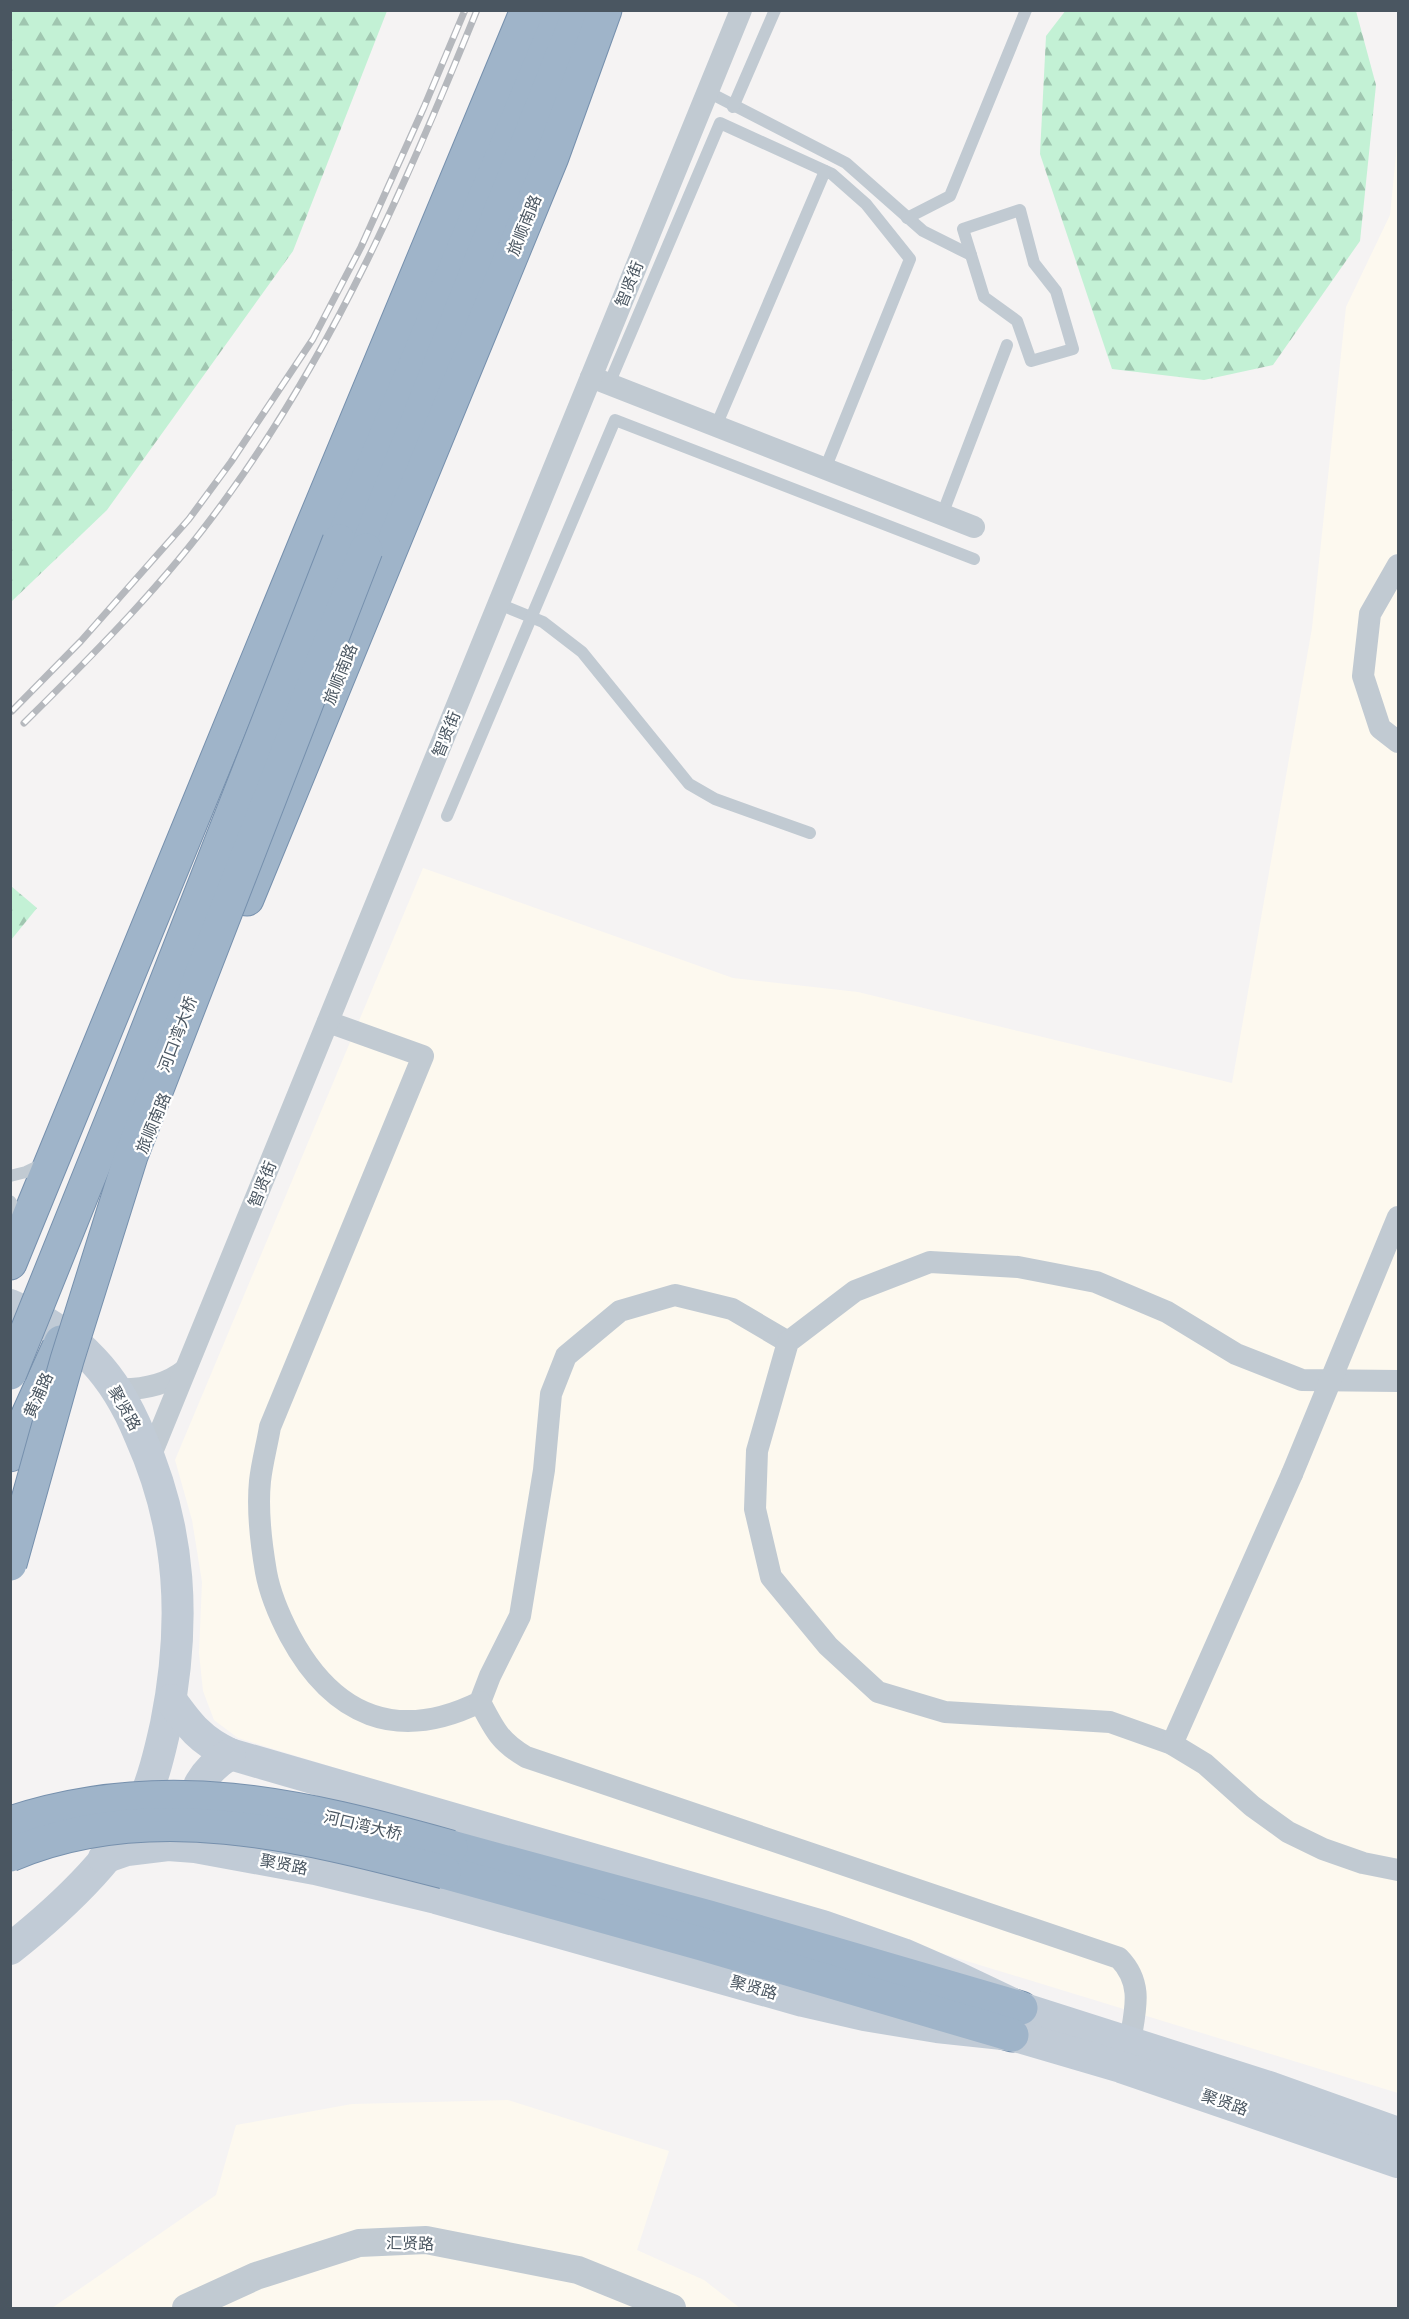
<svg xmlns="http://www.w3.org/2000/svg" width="1409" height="2319" font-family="'Golos Text','Noto Sans SC',sans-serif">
<defs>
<pattern id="forest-firs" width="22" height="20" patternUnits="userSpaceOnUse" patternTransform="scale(1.5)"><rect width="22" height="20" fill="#c3f1d5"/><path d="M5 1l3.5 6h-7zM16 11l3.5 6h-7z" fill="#a0c6b0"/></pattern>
</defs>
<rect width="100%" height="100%" fill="#f5f3f3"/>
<g fill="#fdf9ef">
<path d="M1398,135v1958l-1160,-355 -24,-18 -11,-29 -4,-38 3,-71 -10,-62 -17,-60 248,-592 310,110 125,14 374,91 80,-455 34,-321 44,-92z"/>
<path d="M508,2100l161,51 -32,99 67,30 36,28h-688l164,-113 20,-70 116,-21z"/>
</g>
<g fill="url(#forest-firs)">
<path d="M11,10l376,1 -94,240 -186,259 -96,92z"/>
<path d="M1066,10l290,1 20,74 -16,156 -87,124 -69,15 -92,-11 -72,-215 6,-118z"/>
<path d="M11,886l26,22 -26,32z"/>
</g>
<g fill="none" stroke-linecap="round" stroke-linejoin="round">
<defs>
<g id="trunk">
<path d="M339,541l163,-400 49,-131"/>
<path d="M369,543l211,-533"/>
<path d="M247,899l305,-742 53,-147"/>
<path d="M10,1263l300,-731 217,-522"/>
<path d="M10,1455l51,-113"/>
<path d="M451,1847l258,70 312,91"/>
<path d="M444,1872l258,72 310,91"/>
</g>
</defs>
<use href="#trunk" stroke="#7690ad" stroke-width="35"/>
<g stroke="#c1cad2" stroke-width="12">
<path d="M708,92l138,71 77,68 48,24"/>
<path d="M733,107l42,-97"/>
<path d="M1020,210l14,53 22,28 17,58 -42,12 -14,-40 -33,-24 -21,-68z"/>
<path d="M907,218l43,-22 76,-186"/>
<path d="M609,384l111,-261 112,51 34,30 44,55 -85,210"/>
<path d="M716,426l109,-255"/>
<path d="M942,515l65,-170"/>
<path d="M499,604l44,18 39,30 107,132 26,15 95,34"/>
<path d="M447,816l168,-396 359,139"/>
<path d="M10,1176l16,-4 19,-9"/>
<path d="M10,1201l9,14v6"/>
</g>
<g stroke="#c1cad2" stroke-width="22">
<path d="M591,377l383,150"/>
<path d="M1398,565l-28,49 -7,62 17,52 18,14"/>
<path d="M328,1022l95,34 -153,371c-3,18 -8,36 -10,54 -3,30 1,62 6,91 4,22 14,45 24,64 43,80 107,107 190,66l10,-26 30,-60 24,-146 7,-76 15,-38 54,-45 55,-16 57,14 56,33"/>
<path d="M1398,1381l-96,-1 -66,-26 -69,-42 -71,-30 -78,-15 -88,-5 -75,29 -67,51 -31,109 -2,58 16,68 57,69 50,46 67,20 165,10 62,22 33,20 47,42 36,26 35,17 40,14 35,7"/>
<path d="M116,1389c25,1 49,-3 69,-19"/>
<path d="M150,1457l591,-1447"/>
<path d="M480,1702c14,27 20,40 46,55l593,201c25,26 16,52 11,84"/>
<path d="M1172,1744l120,-270"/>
</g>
<path stroke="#c1cad2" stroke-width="28" d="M186,2308l70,-32 103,-33 67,-3 152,30 94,38"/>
<g stroke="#c1cbd6" stroke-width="32">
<path d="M10,1305c31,13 60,30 83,55 20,21 36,49 47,76 42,94 46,188 26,288 -6,27 -13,57 -25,82 -28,55 -83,105 -131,143"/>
<path d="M171,1700c18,25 30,41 59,54l593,172 80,28 55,24 63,30 251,80 126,45"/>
<path d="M191,1822c2,-33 11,-50 39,-68"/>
<path d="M104,1858l23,-8 41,-5 27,2 120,22 121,29 367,103 61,14 73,12 75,8 109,32 277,95"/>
</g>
<use href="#trunk" stroke="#9fb4c9" stroke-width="33"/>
<defs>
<g id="rail">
<path d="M12,711l69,-70 108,-122 42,-57 82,-123 48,-92 63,-140 41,-97"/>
<path d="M24,723c72,-71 144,-143 203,-226 108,-149 181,-317 250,-487"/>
</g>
</defs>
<use href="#rail" stroke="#b5b8bd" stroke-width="7"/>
<use href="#rail" stroke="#fff" stroke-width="4.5" stroke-dasharray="14" stroke-linecap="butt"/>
<defs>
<g id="trunk-bridge">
<path d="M10,1373l116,-288 213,-544"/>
<path d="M10,1564l57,-204 64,-204 235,-606"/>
<path d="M10,1823c155,-51 290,-18 441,24"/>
<path d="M10,1855c140,-60 295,-19 434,17"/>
</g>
</defs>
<use href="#trunk-bridge" stroke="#7690ad" stroke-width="35" stroke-linecap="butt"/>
<path stroke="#c1cad2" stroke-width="22" d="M1292,1474l106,-257"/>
<use href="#trunk-bridge" stroke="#9fb4c9" stroke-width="33"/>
</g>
<g text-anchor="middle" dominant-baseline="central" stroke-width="4.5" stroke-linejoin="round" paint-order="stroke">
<g font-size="16" fill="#4a5661" stroke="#fff">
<text transform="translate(524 225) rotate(-68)">旅顺南路</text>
<text transform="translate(629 284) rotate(-68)">智贤街</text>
<text transform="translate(340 674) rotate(-68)">旅顺南路</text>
<text transform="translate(446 734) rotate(-68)">智贤街</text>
<text transform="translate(177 1034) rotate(-69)">河口湾大桥</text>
<text transform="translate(153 1123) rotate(-67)">旅顺南路</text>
<text transform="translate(262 1184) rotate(-68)">智贤街</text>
<text transform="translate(38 1395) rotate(-66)">黄浦路</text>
<text transform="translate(125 1408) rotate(61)">聚贤路</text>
<text transform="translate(363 1825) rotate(13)">河口湾大桥</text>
<text transform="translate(284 1864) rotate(11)">聚贤路</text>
<text transform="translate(754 1987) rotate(16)">聚贤路</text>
<text transform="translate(1225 2102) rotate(19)">聚贤路</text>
<text transform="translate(410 2243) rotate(1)">汇贤路</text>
</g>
</g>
<rect width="1409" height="2319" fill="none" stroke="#4a5661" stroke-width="24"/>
</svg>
